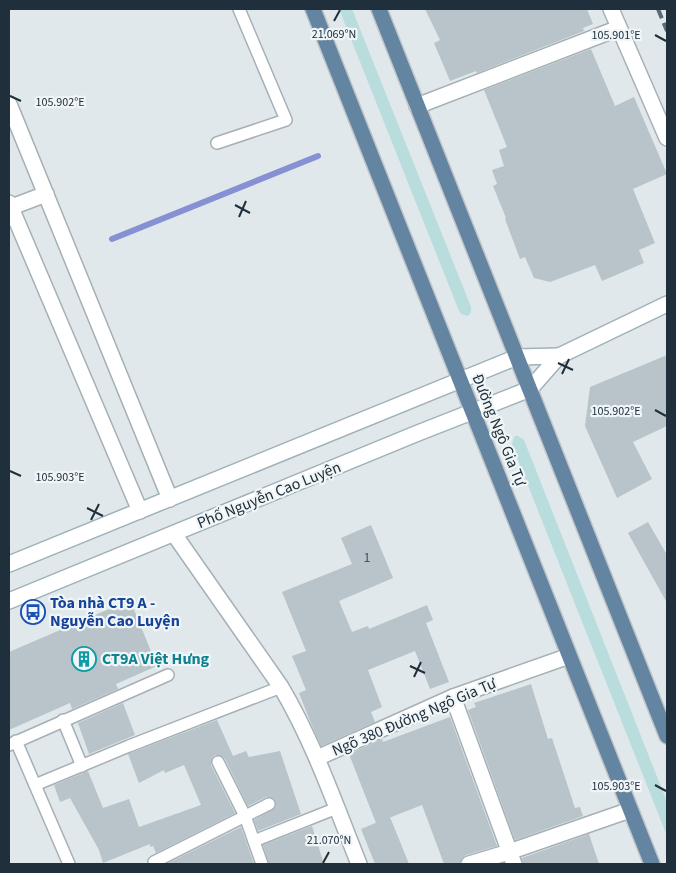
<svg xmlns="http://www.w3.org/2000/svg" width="676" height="873" font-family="'Source Sans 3',sans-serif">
<rect width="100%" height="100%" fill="#e0e8eb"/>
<g fill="#b8dddc">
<path d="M339,9h13l119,298v5l-3,4 -7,-2 -2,-3z"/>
<path d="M515,436h3l6,4 143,362v34l-155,-391 1,-5z"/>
</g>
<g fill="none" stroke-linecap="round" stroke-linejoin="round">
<path stroke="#8690d2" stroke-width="6" d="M112,239l206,-83"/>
</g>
<g fill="#b8c4c9">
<path d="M425,9h162l6,15 -10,4 1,3 -107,42 -1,-2 -26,10 -16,-38 6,-3z"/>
<path d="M591,49l24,57 19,-9 33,77 -34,15 22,54 -16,7 5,13 -42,18 -7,-16 -45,17 -16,-4 -9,-21 -5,2 -15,-40 1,-1 -13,-32 4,-2 -5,-14 12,-4 -5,-16 8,-3 -23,-57z"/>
<path d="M667,355v71l-34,16 19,37 -35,19 -32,-72 5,-39z"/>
<path d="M648,522l19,33v48l-39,-70z"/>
<path d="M371,525l22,53 -54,23 13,31 16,-6 1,3 58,-24 6,15 -7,3 23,59 -19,7 -15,-38 -47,19 14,37 -11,5 4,10 -54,24 -11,-25 -11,-28 7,-3 -14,-34 14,-5 -24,-59 70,-28 -11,-26z"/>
<path d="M130,600l27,66 -41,18 2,5 -46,20 -2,-6 -61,27v-78z"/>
<path d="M531,684l17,55 4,-1 23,70 5,-1 3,9 -68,24 -47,-130 8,-3 -2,-4z"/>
<path d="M123,703l12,32 -46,19 -11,-31z"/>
<path d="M450,717l47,129 -31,9 -4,3 -2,6h-16l-22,-59 -46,18 -27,-69 33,-15 1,3z"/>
<path d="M217,720l16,36 13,-5 3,6 31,-6 21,63 -43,17 -4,-11 21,-12 1,-3 -1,-5 -2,-2 -7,-1 -18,9 -23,-47 -3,-3 -7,-1 -3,3 -1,7 24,48 -79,40 -3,-7 -3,1v-3l-47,19 -4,-13 -29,-52 -10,4 -6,-17 34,-14 15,37 26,-9 10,28 62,-22 -17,-40 -19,8 -1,-3 -25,13 -11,-29z"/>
<path d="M390,817l19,47h-34l-14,-35z"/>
<path d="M312,826l12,38h-55l-6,-19z"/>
<path d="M241,827l13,37h-88z"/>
<path d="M589,834l10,30h-76l-1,-6z"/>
</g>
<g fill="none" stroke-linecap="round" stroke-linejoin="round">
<defs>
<g id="lane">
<path d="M217,143l69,-23 -47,-111"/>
<path d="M63,720l19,46"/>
<path d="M16,741l53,123"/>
<path d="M9,745l159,-70"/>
<path d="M218,762l27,54 17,48"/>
<path d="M35,785l94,-39 152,-59"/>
<path d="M254,841l83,-33"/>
<path d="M155,864l-1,-2 115,-58"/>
</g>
<g id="street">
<path d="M611,9l56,129"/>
<path d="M9,104l161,395"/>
<path d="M417,106l202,-78"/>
<path d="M9,203l131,308"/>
<path d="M9,208l37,-14"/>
<path d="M174,534l107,153c33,56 54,117 78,177"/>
<path d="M453,697l61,167"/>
<path d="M317,758l136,-61 116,-41"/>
<path d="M469,864l40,-12 121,-42"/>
</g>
<g id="secondary">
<path d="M9,564l508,-207 42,-1"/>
<path d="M9,601l409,-168 112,-44 29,-33 108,-52"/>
</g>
<g id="primary">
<path d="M313,9l339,855"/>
<path d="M379,9l288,727"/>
</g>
</defs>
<use href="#lane" stroke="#a6b0b6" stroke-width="14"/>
<use href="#street" stroke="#a6b0b6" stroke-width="18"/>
<use href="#secondary" stroke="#a1b1ba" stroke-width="18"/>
<use href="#primary" stroke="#c1c5c8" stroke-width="18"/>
<use href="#lane" stroke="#fff" stroke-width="11"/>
<use href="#street" stroke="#fff" stroke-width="15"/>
<use href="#secondary" stroke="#fff" stroke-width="15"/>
<use href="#primary" stroke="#6385a2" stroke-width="15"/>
<path stroke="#5a6b77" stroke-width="4" stroke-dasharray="10 5" stroke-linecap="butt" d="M658,9l9,22"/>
</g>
<path fill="none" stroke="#202f3c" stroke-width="2" d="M334,21l6,-11M655,35l11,6M10,96l11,5M235,205l15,8M239,217l7,-16M558,363l15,7M562,374l7,-15M655,410l11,6M10,471l11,5M87,508l16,8M91,520l8,-16M410,666l15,7M414,677l7,-15M655,785l11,6M323,863l6,-11"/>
<defs>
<symbol id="bus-ring" viewBox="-11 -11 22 22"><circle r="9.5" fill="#f0f6f8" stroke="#1a4fb4" stroke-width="1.5"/><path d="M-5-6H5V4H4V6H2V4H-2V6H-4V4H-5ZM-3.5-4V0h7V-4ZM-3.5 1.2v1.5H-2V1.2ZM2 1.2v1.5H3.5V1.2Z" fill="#1a4fb4"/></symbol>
<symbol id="building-ring" viewBox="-11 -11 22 22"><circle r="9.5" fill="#f0f6f8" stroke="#0f9aa8" stroke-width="1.5"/><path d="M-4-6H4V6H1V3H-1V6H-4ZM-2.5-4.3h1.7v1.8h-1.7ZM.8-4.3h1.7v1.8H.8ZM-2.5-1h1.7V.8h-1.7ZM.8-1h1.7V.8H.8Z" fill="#0f9aa8"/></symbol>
</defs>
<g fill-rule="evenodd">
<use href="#bus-ring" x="19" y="598" width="28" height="28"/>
<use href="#building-ring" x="70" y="645" width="28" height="28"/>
</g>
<g text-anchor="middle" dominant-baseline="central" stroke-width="4.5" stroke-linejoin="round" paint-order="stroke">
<g font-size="14" fill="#46545f">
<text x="367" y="558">1</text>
</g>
<g font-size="16" fill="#202f3c" stroke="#f0f6f8">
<text transform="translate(499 430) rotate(68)">Đường Ngô Gia Tự</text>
<text transform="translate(269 495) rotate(-22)">Phố Nguyễn Cao Luyện</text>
<text transform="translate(414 717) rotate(-23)">Ngõ 380 Đường Ngô Gia Tự</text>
</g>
<g font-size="16" font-weight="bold" fill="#164399" stroke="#f0f6f8" text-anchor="start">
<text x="50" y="603">Tòa nhà CT9 A -<tspan x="50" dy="18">Nguyễn Cao Luyện</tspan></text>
</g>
<g font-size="16" font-weight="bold" fill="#0d838f" stroke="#f0f6f8" text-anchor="start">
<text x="102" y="659">CT9A Việt Hưng</text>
</g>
</g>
<g font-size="12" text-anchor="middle" fill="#202f3c" stroke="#f0f6f8" stroke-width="4.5" stroke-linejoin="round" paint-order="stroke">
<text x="334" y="38">21.069°N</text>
<text x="616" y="39">105.901°E</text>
<text x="60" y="106">105.902°E</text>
<text x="616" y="415">105.902°E</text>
<text x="60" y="481">105.903°E</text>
<text x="616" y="790">105.903°E</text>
<text x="329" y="844">21.070°N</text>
</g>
<rect width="676" height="873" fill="none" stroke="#202f3c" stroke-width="20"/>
</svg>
